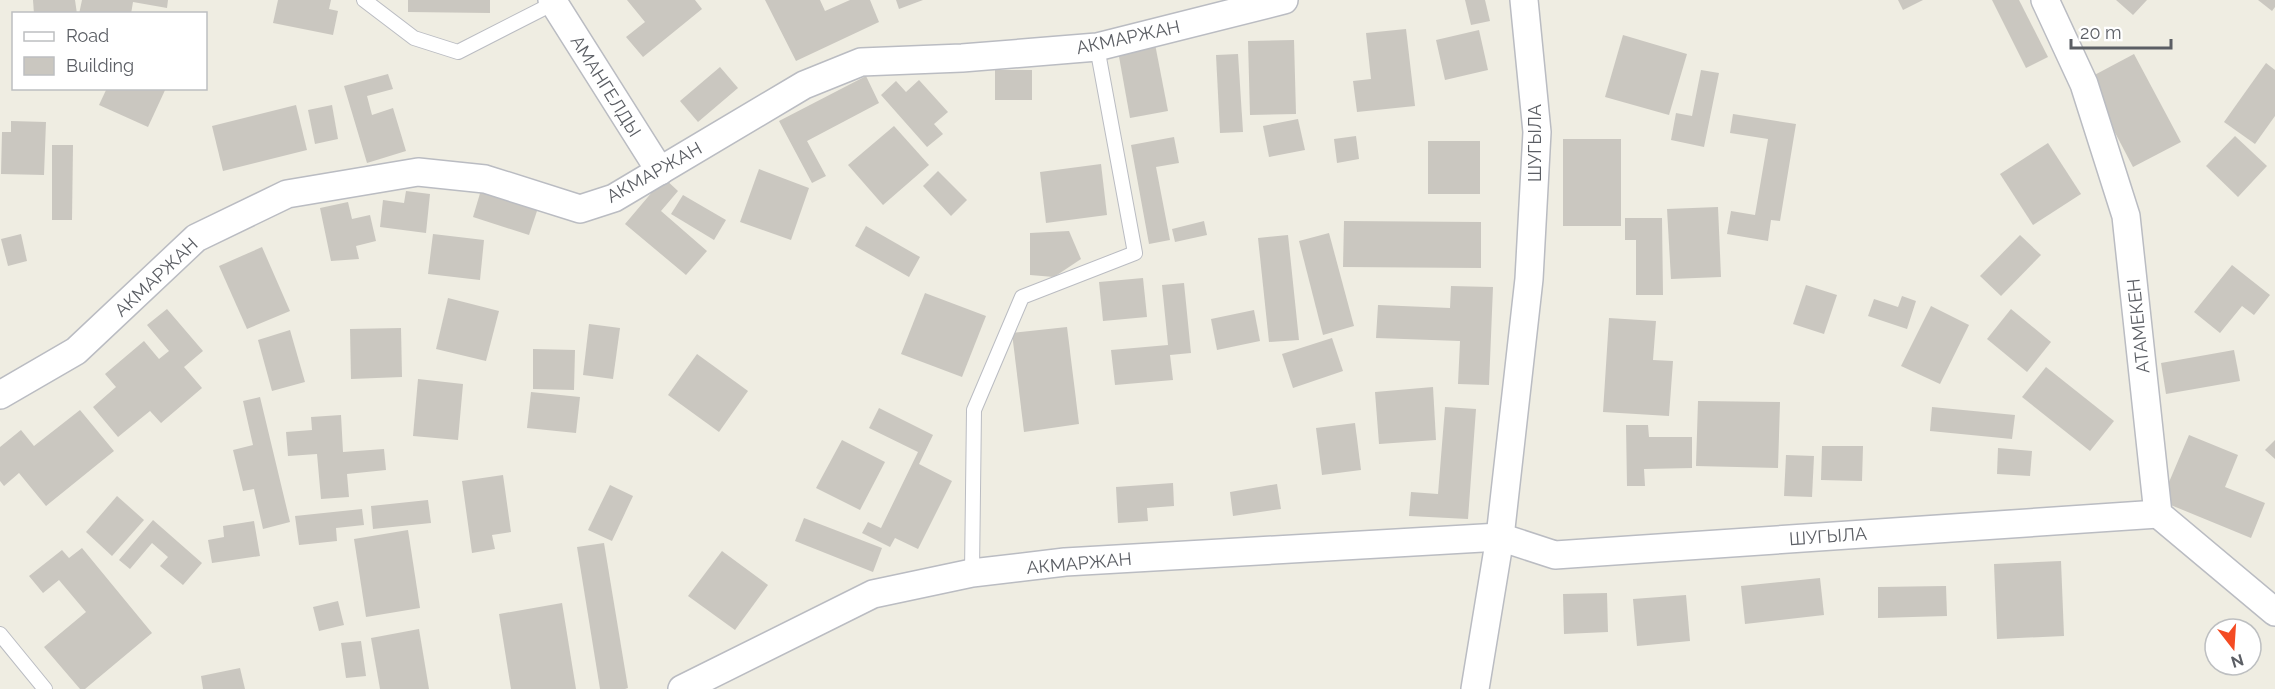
<svg xmlns="http://www.w3.org/2000/svg" width="2275" height="689" font-family="Raleway,sans-serif">
<rect width="100%" height="100%" fill="#efede2"/>
<g fill="#cac7c0">
<path d="M33,0h42l2,14h-43z"/>
<path d="M82,0h86l-1,8 -34,-6 -2,12h-52z"/>
<path d="M278,0h53l-2,9 9,2 -5,24 -60,-12z"/>
<path d="M408,0h82v13l-82,-1z"/>
<path d="M627,0h68l7,9 -59,48 -17,-20 19,-15z"/>
<path d="M765,0h55l5,11 25,-11h20l9,22 -83,39z"/>
<path d="M896,0h27l-24,9z"/>
<path d="M1465,0h20l5,21 -19,4z"/>
<path d="M1898,0h25l-20,10z"/>
<path d="M1992,0h27l29,57 -22,11z"/>
<path d="M2116,0h31l-14,15z"/>
<path d="M2258,0h17v7l-3,4z"/>
<path d="M1406,29l9,77 -58,6 -4,-31 18,-2 -5,-46z"/>
<path d="M1479,30l9,40 -43,10 -9,-40z"/>
<path d="M1623,35l64,19 -18,61 -64,-18z"/>
<path d="M1294,40l2,74 -46,1 -2,-74z"/>
<path d="M1155,44l13,67 -38,7 -12,-67z"/>
<path d="M1238,54l5,78 -23,1 -4,-78z"/>
<path d="M2134,54l47,88 -48,25 -46,-88z"/>
<path d="M2266,63l9,7v46l-20,28 -31,-22z"/>
<path d="M720,67l18,21 -40,34 -18,-21z"/>
<rect x="995" y="70" width="37" height="30"/>
<path d="M1701,70l18,3 -15,74 -33,-7 5,-27 16,3z"/>
<path d="M388,74l5,15 -26,7 5,19 21,-7 13,43 -39,12 -23,-77z"/>
<path d="M866,76l13,27 -72,38 19,35 -14,7 -33,-62z"/>
<path d="M919,80l29,32 -14,12 9,10 -16,13 -46,-52 15,-14 10,11z"/>
<path d="M107,88h59l-18,39 -49,-22z"/>
<path d="M296,105l11,45 -84,21 -11,-45z"/>
<path d="M332,105l6,34 -23,5 -7,-34z"/>
<path d="M1733,114l63,10 -16,97 -9,-1 -3,21 -41,-7 4,-23 24,4 13,-76 -38,-6z"/>
<path d="M1298,119l7,31 -36,7 -6,-31z"/>
<path d="M11,121l35,1 -2,53 -43,-1 1,-42h9z"/>
<path d="M894,126l35,39 -46,40 -35,-40z"/>
<path d="M1356,136l3,23 -22,4 -3,-24z"/>
<path d="M2235,136l32,30 -29,31 -32,-31z"/>
<path d="M1174,137l5,26 -23,4 14,73 -21,4 -18,-99z"/>
<rect x="1563" y="139" width="58" height="87"/>
<rect x="1428" y="141" width="52" height="53"/>
<path d="M2048,143l33,51 -48,31 -33,-51z"/>
<path d="M52,145h21l-1,75h-20z"/>
<path d="M1101,164l6,51 -61,8 -6,-51z"/>
<path d="M759,169l50,19 -18,52 -51,-18z"/>
<path d="M938,171l29,29 -16,16 -28,-30z"/>
<path d="M664,178l14,13 -17,20 46,40 -21,24 -61,-51z"/>
<path d="M481,190l57,18 -9,27 -56,-18z"/>
<path d="M406,191l24,3 -4,39 -46,-6 3,-27 21,3z"/>
<path d="M683,195l43,25 -12,20 -43,-26z"/>
<path d="M348,202l4,17 18,-4 6,26 -20,5 3,13 -28,2 -11,-53z"/>
<path d="M1718,207l3,70 -50,2 -4,-70z"/>
<path d="M1625,218h37l1,77h-27v-55h-11z"/>
<path d="M1204,221l3,14 -32,7 -3,-13z"/>
<path d="M1344,221l137,1v46l-138,-1z"/>
<path d="M866,226l54,31 -11,20 -54,-31z"/>
<path d="M1069,231l12,28 -27,18 -24,-2v-42z"/>
<path d="M1329,233l25,93 -31,9 -24,-94z"/>
<path d="M21,234l6,27 -19,5 -7,-27z"/>
<path d="M433,234l51,6 -4,40 -52,-6z"/>
<path d="M1288,235l11,105 -30,2 -11,-104z"/>
<path d="M2020,235l21,20 -40,41 -21,-20z"/>
<path d="M262,247l28,64 -43,18 -28,-63z"/>
<path d="M2232,265l38,30 -16,20 -12,-9 -22,27 -26,-21z"/>
<path d="M1143,278l4,39 -44,4 -4,-39z"/>
<path d="M1184,283l7,70 -21,2 3,25 -58,5 -4,-35 57,-5 -6,-60z"/>
<path d="M1806,285l31,10 -13,39 -31,-10z"/>
<path d="M1451,286l42,1 -4,98 -31,-1 2,-43 -84,-3 2,-33 72,3z"/>
<path d="M925,293l61,23 -24,61 -61,-23z"/>
<path d="M1902,296l14,5 -9,28 -39,-13 6,-17 24,8z"/>
<path d="M448,298l51,13 -13,50 -50,-12z"/>
<path d="M1931,306l38,19 -29,59 -39,-18z"/>
<path d="M167,309l36,42 -19,16 18,21 -41,35 -11,-12 -32,26 -25,-30 23,-20 -11,-13 39,-33 15,18 10,-8 -22,-26z"/>
<path d="M2011,309l40,33 -24,30 -40,-33z"/>
<path d="M1254,310l6,31 -43,9 -6,-31z"/>
<path d="M1609,318l47,3 -3,39 20,1 -4,55 -66,-4z"/>
<path d="M589,324l31,4 -7,51 -30,-4z"/>
<path d="M1067,327l12,97 -55,8 -12,-99z"/>
<path d="M401,328l1,49 -51,2 -1,-50z"/>
<path d="M290,330l15,52 -33,9 -14,-51z"/>
<path d="M1332,338l11,33 -50,17 -11,-34z"/>
<path d="M533,349l42,1 -1,40 -41,-1z"/>
<path d="M2234,350l6,31 -74,13 -5,-31z"/>
<path d="M697,354l51,37 -29,41 -51,-37z"/>
<path d="M2046,367l68,54 -24,30 -68,-54z"/>
<path d="M418,379l45,5 -5,56 -45,-4z"/>
<path d="M1433,387l3,53 -57,4 -4,-52z"/>
<path d="M531,392l49,5 -4,36 -49,-5z"/>
<path d="M260,397l30,125 -27,7 -9,-40 -11,2 -10,-41 20,-5 -10,-44z"/>
<path d="M1698,401l82,1 -2,66 -82,-2z"/>
<path d="M1445,407l31,2 -8,110 -59,-3 2,-24 27,2z"/>
<path d="M1932,407l83,8 -3,24 -82,-8z"/>
<path d="M879,408l54,27 -14,29 33,17 -34,68 -23,-11 -5,9 -28,-14 6,-11 13,6 37,-76 -49,-24z"/>
<path d="M80,410l34,41 -68,55 -27,-33 -15,13 -4,-5v-34l21,-17 13,16z"/>
<path d="M341,415l2,37 41,-3 2,21 -39,4 2,23 -28,2 -4,-45 -29,2 -2,-24 26,-2 -1,-13z"/>
<path d="M1355,423l6,47 -39,5 -6,-47z"/>
<path d="M1626,425h22l1,12h43v31l-48,1 1,17h-18z"/>
<path d="M2189,435l49,20 -13,32 40,16 -14,35 -90,-37z"/>
<path d="M842,440l43,22 -25,48 -44,-22z"/>
<path d="M2275,440v19l-10,-9z"/>
<path d="M1822,446h41l-1,35 -41,-1z"/>
<path d="M1998,448l34,3 -2,25 -33,-2z"/>
<path d="M1786,455l28,1 -2,41 -28,-1z"/>
<path d="M503,475l8,57 -19,3 3,14 -23,4 -10,-72z"/>
<path d="M1173,483l1,23 -27,2 1,13 -30,2 -2,-36z"/>
<path d="M1277,484l4,25 -48,7 -3,-24z"/>
<path d="M610,485l23,11 -21,45 -24,-11z"/>
<path d="M117,496l27,24 -32,36 -26,-24z"/>
<path d="M428,500l3,23 -58,6 -2,-23z"/>
<path d="M362,509l2,16 -28,3 1,13 -38,4 -4,-29z"/>
<path d="M804,518l78,30 -9,24 -78,-31z"/>
<path d="M153,520l49,43 -19,22 -23,-19 8,-9 -16,-14 -22,26 -11,-9z"/>
<path d="M254,521l6,35 -48,7 -4,-23 16,-3 -1,-11z"/>
<path d="M408,530l12,78 -54,9 -12,-78z"/>
<path d="M604,543l24,145 -3,1h-25l-23,-142z"/>
<path d="M82,548l70,85 -67,56h-5l-36,-42 42,-35 -27,-32 -16,13 -14,-17 33,-26 7,8z"/>
<path d="M722,551l46,34 -33,45 -47,-34z"/>
<path d="M2061,561l3,75 -67,3 -3,-75z"/>
<path d="M1820,578l4,37 -79,9 -4,-38z"/>
<path d="M1946,586l1,30 -69,2v-31z"/>
<path d="M1607,593l1,39 -44,2 -1,-40z"/>
<path d="M1686,595l4,46 -53,5 -4,-47z"/>
<path d="M338,601l6,24 -25,6 -6,-24z"/>
<path d="M562,603l14,86h-65l-12,-75z"/>
<path d="M419,629l10,60h-49l-9,-51z"/>
<path d="M361,641l5,35 -20,2 -5,-35z"/>
<path d="M240,668l5,21h-42l-2,-13z"/>
</g>
<g fill="none" stroke-linecap="round" stroke-linejoin="round">
<defs>
<g id="lane">
<path d="M364,0l50,38 44,14 96,-49"/>
<path d="M972,573l2,-163 48,-113 113,-44 -38,-206"/>
<path d="M0,634l45,55"/>
</g>
<g id="street">
<path d="M552,0l108,171"/>
<path d="M2045,0l39,84 42,132 32,298 117,98"/>
<path d="M0,395l76,-44 120,-113 91,-44 131,-22 67,7 95,30 34,-11 190,-113 57,-23 101,-4 135,-11 187,-47"/>
<path d="M682,689l191,-95 99,-21 93,-11 435,-25 55,18 603,-41"/>
<path d="M1475,689l25,-152 29,-258 8,-147 -13,-132"/>
</g>
</defs>
<use href="#lane" stroke="#babcc2" stroke-width="16"/>
<use href="#street" stroke="#babcc2" stroke-width="30"/>
<use href="#lane" stroke="#fff" stroke-width="14"/>
<use href="#street" stroke="#fff" stroke-width="27"/>
</g>
<g text-anchor="middle" dominant-baseline="central" stroke-width="4.5" stroke-linejoin="round" paint-order="stroke">
<g font-size="18" fill="#5b5e64" stroke="#fff">
<text transform="translate(1128 37) rotate(-12)">АКМАРЖАН</text>
<text transform="translate(606 86) rotate(58)">АМАНГЕЛДЫ</text>
<text transform="translate(1534 143) rotate(-90)">ШУГЫЛА</text>
<text transform="translate(654 172) rotate(-29)">АКМАРЖАН</text>
<text transform="translate(156 277) rotate(-43)">АКМАРЖАН</text>
<text transform="translate(2138 326) rotate(-96)">АТАМЕКЕН</text>
<text transform="translate(1828 536) rotate(-4)">ШУГЫЛА</text>
<text transform="translate(1079 563) rotate(-5)">АКМАРЖАН</text>
</g>
</g>
<rect x="12" y="12" width="195" height="78" fill="#ffffff" stroke="#bdbfc1" stroke-width="1.5"/>
<rect x="24" y="32" width="30" height="9" fill="#ffffff" stroke="#bdbfc1" stroke-width="1.5"/>
<text x="66" y="42" font-size="18" fill="#5b5e64">Road</text>
<rect x="24" y="57" width="30" height="18" fill="#cac7c0" stroke="#bdbfc1" stroke-width="1.5"/>
<text x="66" y="72" font-size="18" fill="#5b5e64">Building</text>
<g transform="translate(2233 647) rotate(163)"><circle r="28" fill="#ffffff" stroke="#bdbfc1" stroke-width="1.5"/>
<path d="M0-4.5L10 22L0 15L-10 22Z" fill="#f44b23"/>
<text y="-9" font-size="16" font-weight="bold" text-anchor="middle" fill="#5b5e64">N</text>
</g>
<path d="M2071 39v9h100v-9" fill="none" stroke="#5b5e64" stroke-width="3"/>
<text x="2080" y="39" font-size="18" fill="#5b5e64" stroke="#ffffff" stroke-width="4.5" paint-order="stroke">20 m</text>
</svg>
